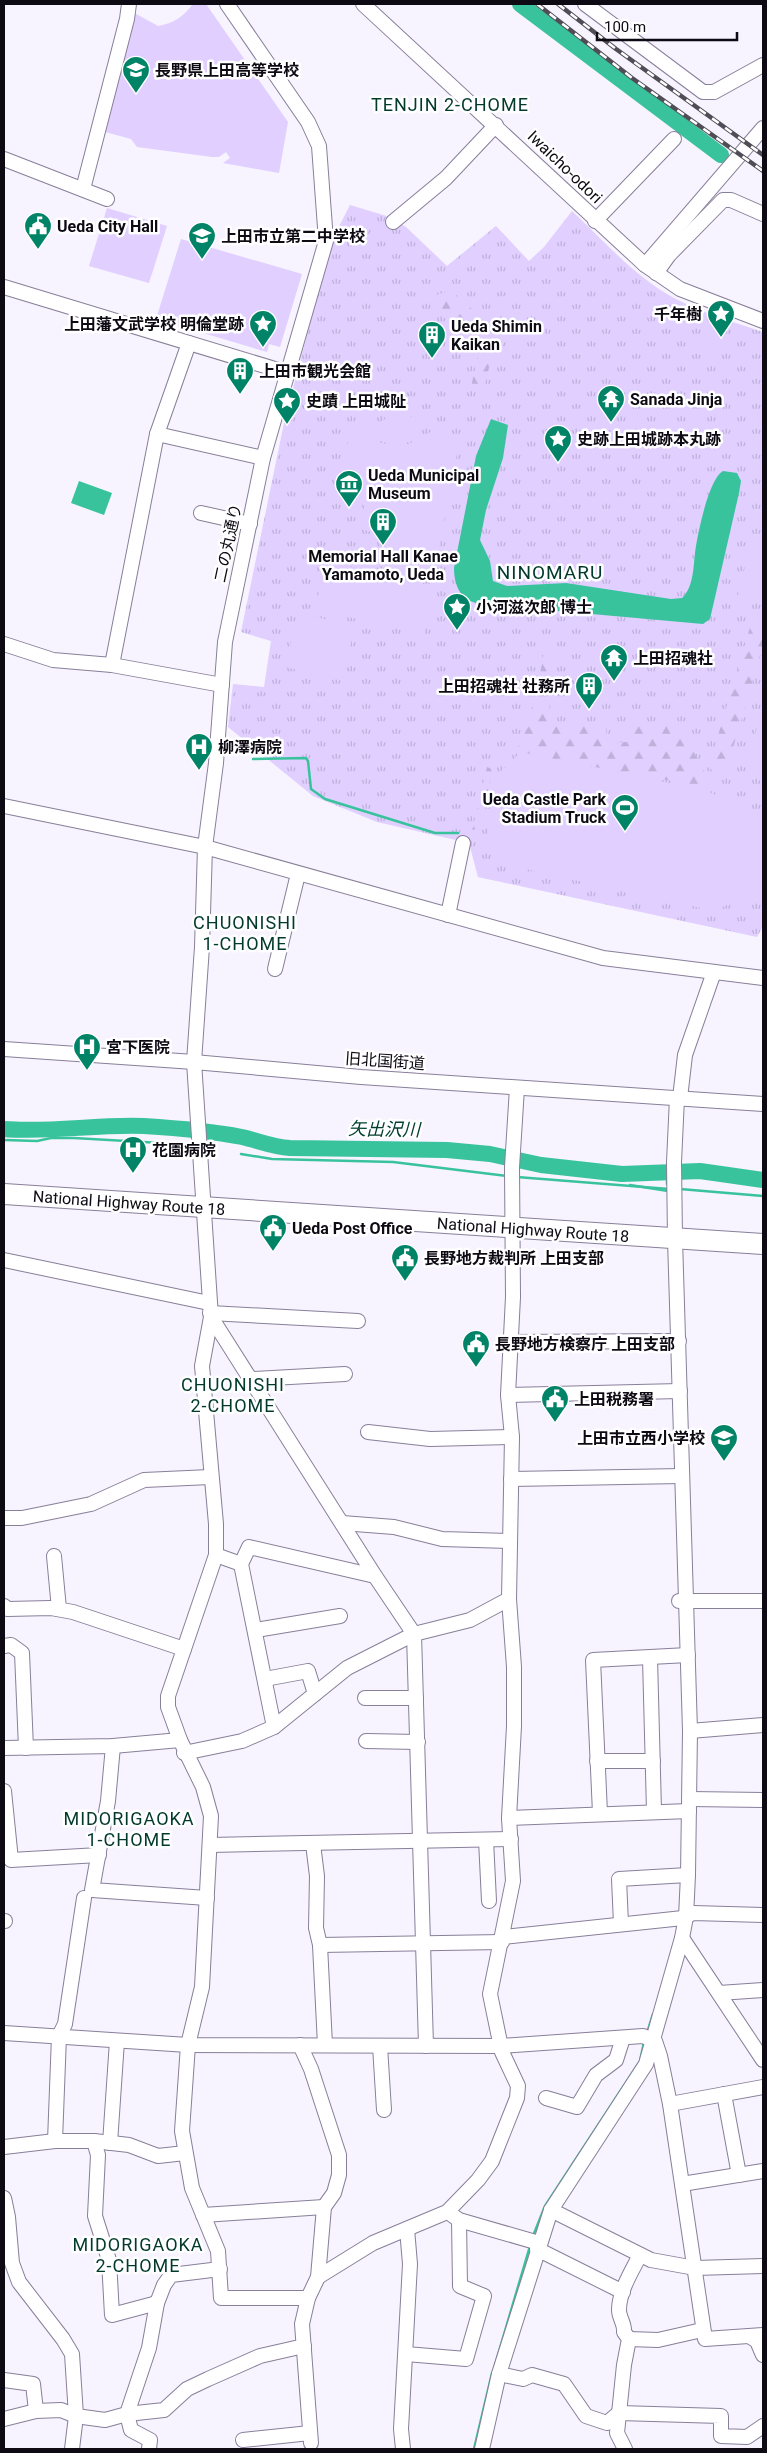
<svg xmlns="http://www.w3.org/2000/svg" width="767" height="2453" font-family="Roboto,'Noto Sans JP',sans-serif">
<defs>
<pattern id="grass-tufts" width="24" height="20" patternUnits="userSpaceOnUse" patternTransform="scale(1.25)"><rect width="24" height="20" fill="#e0cfff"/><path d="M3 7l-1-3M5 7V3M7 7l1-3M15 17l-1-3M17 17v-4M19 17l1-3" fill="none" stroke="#bfb0da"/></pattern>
<pattern id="forest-firs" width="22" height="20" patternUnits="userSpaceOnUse" patternTransform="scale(1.25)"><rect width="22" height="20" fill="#e0cfff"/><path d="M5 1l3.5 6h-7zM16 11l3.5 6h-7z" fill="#bfb0da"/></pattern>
</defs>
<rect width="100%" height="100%" fill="#f7f3ff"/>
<path fill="url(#grass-tufts)" d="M350,205l40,12 16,10 41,39 49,-40 33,35 15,-14 28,-36c32,30 63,66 102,87 28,15 59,24 89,34v594l-6,11 -279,-60 -9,-34 -92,-21 -64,-26 -85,-69 5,-43 31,3 7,-46 -30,-9 43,-209 47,-181z"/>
<g fill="url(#forest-firs)">
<path d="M452,291l43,39 1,6 -10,45 -4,7 -6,2 -5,-3 10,-46 -3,-5 -45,-24 5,-18z"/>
<path d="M758,623l5,3v19l-37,127 -5,3 -7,-1 -5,-8 42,-142z"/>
<path d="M548,646l4,3 -3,73 55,3 2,2 1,13 2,3 18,-1 2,-17 3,-2 31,-1 15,3 26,45 2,11 -6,5 -177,-32 -5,-6 9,-30 9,-19 8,-49z"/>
<path d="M487,767l5,2v3l-12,56 -8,2z"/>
</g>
<g fill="#e0cfff">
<path d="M193,4h13l82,118 -9,51 -56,-10 7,-5 -4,-6 -7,5h-7l-75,-10 -6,-8 -33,-9 31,-120 29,16c16,-3 25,-9 35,-22z"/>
<path d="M107,208l60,18 -18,57 -60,-17z"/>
<path d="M181,239l121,35 -22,73 -11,-3 -2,8 -111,-33z"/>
<path d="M705,329l21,6c-3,24 -18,19 -33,8z"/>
<path d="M401,414l28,7 2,3 -28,15 -27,-2c-3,-15 13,-22 25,-23z"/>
<path d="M374,426l-3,8 -3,1 -19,-5 1,-2z"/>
<path d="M432,431h14l13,12 -24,127 -37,-9 4,-22 -43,-10 10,-44 -28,-7 8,-42 47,10 13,-2z"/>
<path d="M752,538l11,2v54l-21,15 -6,-6z"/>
<path d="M326,561l109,26 -11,48 -109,-26z"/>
<path d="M298,613l57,13 -13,55 -57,-14z"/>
<path d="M763,703v84l-14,-27z"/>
<path d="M521,752l186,39 35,16 19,20 2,10v36l-5,17 -44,21 -212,-47 -16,-26 13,-65z"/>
</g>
<g fill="#39c39d">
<path d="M491,419l17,6 -5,33 -17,52 -6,30 10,21 3,20 14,5 59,-3 105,16 11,-1c13,-12 11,-35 14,-52 3,-17 13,-67 27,-75l14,2 4,8 -2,12 -29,126 -7,5 -223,-20c-19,-3 -26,-18 -26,-36l22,-112z"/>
<path d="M79,481l33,12 -8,22 -33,-12z"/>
</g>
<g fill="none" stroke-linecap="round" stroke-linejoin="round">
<g stroke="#39c39d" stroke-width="2.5">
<path d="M253,759l53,-1 2,3 3,28 14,10 110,34h23"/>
<path d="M4,1140l33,1 14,-3h23l87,5 27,4"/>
<path d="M241,1154l31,5 121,3 114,14"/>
<path d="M667,1171v13"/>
<path d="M517,1177l152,12"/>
<path d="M630,1185l38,6"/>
<path d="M680,1189l83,7"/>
<path d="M647,2033l6,-19"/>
<path d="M533,2236l12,-30 95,-145 4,-19"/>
<path d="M495,2365l35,-119"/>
<path d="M474,2449l18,-76"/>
</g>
<g stroke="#39c39d" stroke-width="16">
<path d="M520,4l201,151"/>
<path d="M4,1129c46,4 93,-5 140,-3 32,2 67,5 98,11 17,4 31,10 48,11l157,2 43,4 51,11 81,9 78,-3 63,9"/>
</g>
<defs>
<g id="minor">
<path d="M227,4l81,118 11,24 7,95 -63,217 -38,184 -9,121 -11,84 -3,100 -8,115 17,255 -9,49 14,158v31l-48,141v11l12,33 23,47 8,29 -9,171 -14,58 -6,86 10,57 26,63 3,47h87"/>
<path d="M363,4l282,261 35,24 83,32"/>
<path d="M585,4l118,88h11l49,-27"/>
<path d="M4,159l103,40"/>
<path d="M83,189l44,-170 2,-15"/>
<path d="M595,221l79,-82"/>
<path d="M393,222l53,-44 50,-53"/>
<path d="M645,265l118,-137"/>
<path d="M656,273l13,-18 54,-55h8l32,14"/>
<path d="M4,287l284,86"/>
<path d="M157,434l106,24"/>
<path d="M201,513l49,11"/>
<path d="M4,644l49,16 59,5 110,20"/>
<path d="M112,665l45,-231 32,-91"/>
<path d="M4,806l201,41 398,111 160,20"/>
<path d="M448,915l15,-72"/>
<path d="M275,969l23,-95"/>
<path d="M4,1049l190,13 167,15 402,27"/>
<path d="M680,1098l5,-43 29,-83"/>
<path d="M4,1260l205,43"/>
<path d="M210,1313l148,8"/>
<path d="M211,1317l164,259 39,58 12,412"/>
<path d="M511,1342l168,-1"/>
<path d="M252,1379l93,-5"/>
<path d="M508,1395l172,-4"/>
<path d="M368,1432l62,7 82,-2"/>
<path d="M511,1479l171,-3"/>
<path d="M4,1518h18l69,-14 53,-24 66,-3"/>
<path d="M342,1523l52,4 48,12 67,2"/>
<path d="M216,1555l25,9"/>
<path d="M54,1556l5,53"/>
<path d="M679,1601h84"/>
<path d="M4,1606l3,3 44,-1 22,4 111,37"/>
<path d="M256,1630l84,-14"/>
<path d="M4,1646l7,-1 11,8 4,95"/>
<path d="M650,1658l4,153"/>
<path d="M265,1679l43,-8 7,23"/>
<path d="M365,1698h51"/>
<path d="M274,1727l-33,-163 8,-17 126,29"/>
<path d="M690,1731l73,-6"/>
<path d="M366,1741l52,1"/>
<path d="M113,1746l-5,55 -16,89 115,8"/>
<path d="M4,1748l109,-2 67,-6"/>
<path d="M184,1753l58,-12 32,-14 73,-59 67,-34 56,-14 39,-21"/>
<path d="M597,1761h56"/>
<path d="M4,1791l7,69 88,-5"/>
<path d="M690,1799l73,1"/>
<path d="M600,1813l-7,-153 95,-5"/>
<path d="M509,1818l180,-7"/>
<path d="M486,1840l3,61"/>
<path d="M313,1844l4,32 -1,52 4,17 5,100"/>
<path d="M210,1845l301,-6"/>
<path d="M4,1921h1"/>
<path d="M621,1924l-2,-45 69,-4"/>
<path d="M503,1937l180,-19 10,-5 70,2"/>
<path d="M682,1938l81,122"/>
<path d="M320,1945l182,-3"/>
<path d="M719,1993l44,-3"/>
<path d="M4,2033l184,12 313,1 142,-10 12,5 5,15 10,48 35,235 58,-4"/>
<path d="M300,2045l11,24 28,86v20l-5,18 -10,14 -6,70 -10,21 -6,26 9,119"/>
<path d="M380,2046l4,64"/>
<path d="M724,2094l15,81"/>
<path d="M546,2098l31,9 19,-32 20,-15 7,-22"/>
<path d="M670,2104l93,-17"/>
<path d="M55,2141l4,-105 6,-12 19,-126"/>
<path d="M94,2141l4,14 -3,61 14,44 3,55 45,-12"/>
<path d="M110,2143l7,-102"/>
<path d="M4,2147l51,-6h39l35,4 29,11 27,-3"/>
<path d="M682,2184l81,-13"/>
<path d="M4,2198l4,19 4,46 7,19 44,57 9,15 4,62 -4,33"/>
<path d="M551,2210l100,50 44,8 68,-2"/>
<path d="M203,2215l121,-8"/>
<path d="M452,2215l7,5 80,23"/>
<path d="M537,2249l86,43"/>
<path d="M318,2277l55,-34 74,-31 31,-32 14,-19 25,-63 1,-12 -16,-34 -12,-58 23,-113 -4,-63 5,-92v-59l-5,-68 3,-162 -4,-42 5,-98 -1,-130 5,-79"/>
<path d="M749,2336l8,5 6,14"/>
<path d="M629,2339l29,1 44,-10"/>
<path d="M406,2354l60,5 18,-63 -24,-10 -1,-66"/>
<path d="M499,2374l24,5 9,-4 32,9 22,32 21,7 12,-10 102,3v20l26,1 16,-11"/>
<path d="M4,2380l29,4 3,27"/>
<path d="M4,2419l32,-8 25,-1 15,6 29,4 22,-6 37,-4 23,-21 21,-10 52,-23 44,-10"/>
<path d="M243,2440l67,-7"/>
<path d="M149,2449l1,-9 -19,-10 -4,-16 22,-66 8,-45 7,-18 7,-10 49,-6"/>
<path d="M403,2449l-2,-20 9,-165 -3,-35"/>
<path d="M482,2449l17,-75 52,-164 95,-146 36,-126 4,-21 2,-42 2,-144 -15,-492 -1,-77 3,-64"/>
<path d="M625,2449l-8,-16 7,-68 5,-26 -5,-7c1,-8 -5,-14 -5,-22 0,-19 13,-39 21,-55"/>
</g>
<path id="highway" d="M4,1194l759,50"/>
</defs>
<use href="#minor" stroke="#887f99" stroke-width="16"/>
<use href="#highway" stroke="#887f99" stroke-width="22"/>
<use href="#minor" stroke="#fff" stroke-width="14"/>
<use href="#highway" stroke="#fff" stroke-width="20"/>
<defs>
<g id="rail">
<path d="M537,4l95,74 131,93"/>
<path d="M558,4l58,45 147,106"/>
</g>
</defs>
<use href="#rail" stroke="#504d56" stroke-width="4.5"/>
<use href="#rail" stroke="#fff" stroke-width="2.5" stroke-dasharray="8" stroke-linecap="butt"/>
</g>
<defs>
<symbol id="school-pin" viewBox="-11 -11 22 30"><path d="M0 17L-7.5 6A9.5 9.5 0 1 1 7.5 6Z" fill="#008366" stroke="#fff"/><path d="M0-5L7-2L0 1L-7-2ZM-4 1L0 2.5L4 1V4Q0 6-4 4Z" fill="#fff"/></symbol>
<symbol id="civic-pin" viewBox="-11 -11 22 30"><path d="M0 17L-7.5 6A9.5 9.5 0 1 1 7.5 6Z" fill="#008366" stroke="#fff"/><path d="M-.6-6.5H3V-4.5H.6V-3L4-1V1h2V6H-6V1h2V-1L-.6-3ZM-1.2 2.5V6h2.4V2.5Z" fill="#fff"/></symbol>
<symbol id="sight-pin" viewBox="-11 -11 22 30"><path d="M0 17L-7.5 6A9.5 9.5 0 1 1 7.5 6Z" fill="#008366" stroke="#fff"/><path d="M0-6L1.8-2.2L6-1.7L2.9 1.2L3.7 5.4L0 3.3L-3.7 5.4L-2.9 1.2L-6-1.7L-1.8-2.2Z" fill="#fff"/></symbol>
<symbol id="building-pin" viewBox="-11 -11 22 30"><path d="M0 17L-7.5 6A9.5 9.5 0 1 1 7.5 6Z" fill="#008366" stroke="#fff"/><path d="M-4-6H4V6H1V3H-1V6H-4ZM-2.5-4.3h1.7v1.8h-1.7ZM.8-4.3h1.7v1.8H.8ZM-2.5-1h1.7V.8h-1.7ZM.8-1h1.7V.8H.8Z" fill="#fff"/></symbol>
<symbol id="temple-pin" viewBox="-11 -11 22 30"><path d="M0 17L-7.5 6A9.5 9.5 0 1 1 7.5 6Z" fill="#008366" stroke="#fff"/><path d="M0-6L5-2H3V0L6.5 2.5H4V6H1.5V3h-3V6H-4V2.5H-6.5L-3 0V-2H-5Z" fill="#fff"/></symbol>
<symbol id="museum-pin" viewBox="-11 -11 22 30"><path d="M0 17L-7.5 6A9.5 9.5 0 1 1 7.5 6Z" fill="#008366" stroke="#fff"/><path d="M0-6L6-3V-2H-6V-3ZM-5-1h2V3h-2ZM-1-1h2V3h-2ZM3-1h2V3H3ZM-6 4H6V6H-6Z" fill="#fff"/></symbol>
<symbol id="hospital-pin" viewBox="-11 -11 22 30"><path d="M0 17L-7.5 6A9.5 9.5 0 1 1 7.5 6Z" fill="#008366" stroke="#fff"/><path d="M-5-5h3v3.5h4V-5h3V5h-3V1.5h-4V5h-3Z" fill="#fff"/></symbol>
<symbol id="stadium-pin" viewBox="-11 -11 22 30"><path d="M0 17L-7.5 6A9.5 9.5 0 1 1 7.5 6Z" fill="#008366" stroke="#fff"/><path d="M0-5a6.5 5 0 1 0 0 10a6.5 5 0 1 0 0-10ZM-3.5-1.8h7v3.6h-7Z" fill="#fff"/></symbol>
</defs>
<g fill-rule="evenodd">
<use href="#school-pin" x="120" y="54" width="32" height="43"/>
<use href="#civic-pin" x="22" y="210" width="32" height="43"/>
<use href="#school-pin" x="186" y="220" width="32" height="43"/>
<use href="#sight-pin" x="705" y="298" width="32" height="43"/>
<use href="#sight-pin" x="247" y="308" width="32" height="43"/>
<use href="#building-pin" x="416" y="319" width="32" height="43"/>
<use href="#building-pin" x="224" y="355" width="32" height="43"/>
<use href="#temple-pin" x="595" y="383" width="32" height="43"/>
<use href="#sight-pin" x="271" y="385" width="32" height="43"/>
<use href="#sight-pin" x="542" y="423" width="32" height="43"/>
<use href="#museum-pin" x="333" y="468" width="32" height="43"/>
<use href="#building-pin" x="367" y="506" width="32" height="43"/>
<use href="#sight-pin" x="441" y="591" width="32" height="43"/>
<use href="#temple-pin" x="598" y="642" width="32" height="43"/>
<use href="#building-pin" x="573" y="670" width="32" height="43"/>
<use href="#hospital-pin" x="183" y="731" width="32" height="43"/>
<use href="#stadium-pin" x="609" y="792" width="32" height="43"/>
<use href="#hospital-pin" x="71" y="1031" width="32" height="43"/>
<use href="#hospital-pin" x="117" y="1134" width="32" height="43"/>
<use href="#civic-pin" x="257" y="1212" width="32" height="43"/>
<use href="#civic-pin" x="389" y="1242" width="32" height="43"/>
<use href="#civic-pin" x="460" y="1328" width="32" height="43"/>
<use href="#civic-pin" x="539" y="1383" width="32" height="43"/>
<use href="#school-pin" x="708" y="1422" width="32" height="43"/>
</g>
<g text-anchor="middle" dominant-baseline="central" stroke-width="5" stroke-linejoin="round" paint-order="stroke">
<g font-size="16" font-weight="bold" fill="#0d0a13" stroke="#fff" text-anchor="start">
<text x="155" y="70">長野県上田高等学校</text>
<text x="57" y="226">Ueda City Hall</text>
<text x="221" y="236">上田市立第二中学校</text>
<text x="702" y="314" text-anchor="end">千年樹</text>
<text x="244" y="324" text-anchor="end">上田藩文武学校 明倫堂跡</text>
<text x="451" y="326">Ueda Shimin<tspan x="451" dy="18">Kaikan</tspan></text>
<text x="259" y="371">上田市観光会館</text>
<text x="630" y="399">Sanada Jinja</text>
<text x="306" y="401">史蹟 上田城阯</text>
<text x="577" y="439">史跡上田城跡本丸跡</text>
<text x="368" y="475">Ueda Municipal<tspan x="368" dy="18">Museum</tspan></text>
<text x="383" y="556" text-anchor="middle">Memorial Hall Kanae<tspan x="383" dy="18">Yamamoto, Ueda</tspan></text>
<text x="476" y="607">小河滋次郎 博士</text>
<text x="633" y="658">上田招魂社</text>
<text x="570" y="686" text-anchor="end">上田招魂社 社務所</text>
<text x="218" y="747">柳澤病院</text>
<text x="606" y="799" text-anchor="end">Ueda Castle Park<tspan x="606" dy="18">Stadium Truck</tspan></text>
<text x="106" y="1047">宮下医院</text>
<text x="152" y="1150">花園病院</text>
<text x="292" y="1228">Ueda Post Office</text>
<text x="424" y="1258">長野地方裁判所 上田支部</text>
<text x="495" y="1344">長野地方検察庁 上田支部</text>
<text x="574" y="1399">上田税務署</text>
<text x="705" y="1438" text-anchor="end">上田市立西小学校</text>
</g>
<g font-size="16" fill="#0d0a13" stroke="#fff">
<text transform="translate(565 167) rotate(44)">Iwaicho-odori</text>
<text transform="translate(228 543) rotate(-78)">二の丸通り</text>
<text transform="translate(385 1061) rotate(4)">旧北国街道</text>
<text transform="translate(129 1203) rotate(4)">National Highway Route 18</text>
<text transform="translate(533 1230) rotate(4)">National Highway Route 18</text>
</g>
<g font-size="18" letter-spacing="1" fill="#01392b" stroke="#fff">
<text x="450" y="104">TENJIN 2-CHOME</text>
<text x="245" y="922">CHUONISHI<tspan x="245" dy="21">1-CHOME</tspan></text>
<text x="233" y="1384">CHUONISHI<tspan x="233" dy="21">2-CHOME</tspan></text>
<text x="129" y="1818">MIDORIGAOKA<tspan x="129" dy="21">1-CHOME</tspan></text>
<text x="138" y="2244">MIDORIGAOKA<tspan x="138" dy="21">2-CHOME</tspan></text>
</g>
<g font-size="18" font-style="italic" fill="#034031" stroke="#fff">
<text transform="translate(384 1129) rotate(1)">矢出沢川</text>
</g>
<g font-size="19" letter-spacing="1" fill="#01392b" stroke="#fff">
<text x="550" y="572">NINOMARU</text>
</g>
</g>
<rect width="767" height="2453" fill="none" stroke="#0d0a13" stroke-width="10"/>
<path d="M597 32v8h140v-8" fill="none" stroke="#0d0a13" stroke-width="2.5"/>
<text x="604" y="32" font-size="15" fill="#0d0a13" stroke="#ffffff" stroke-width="4" paint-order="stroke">100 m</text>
</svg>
